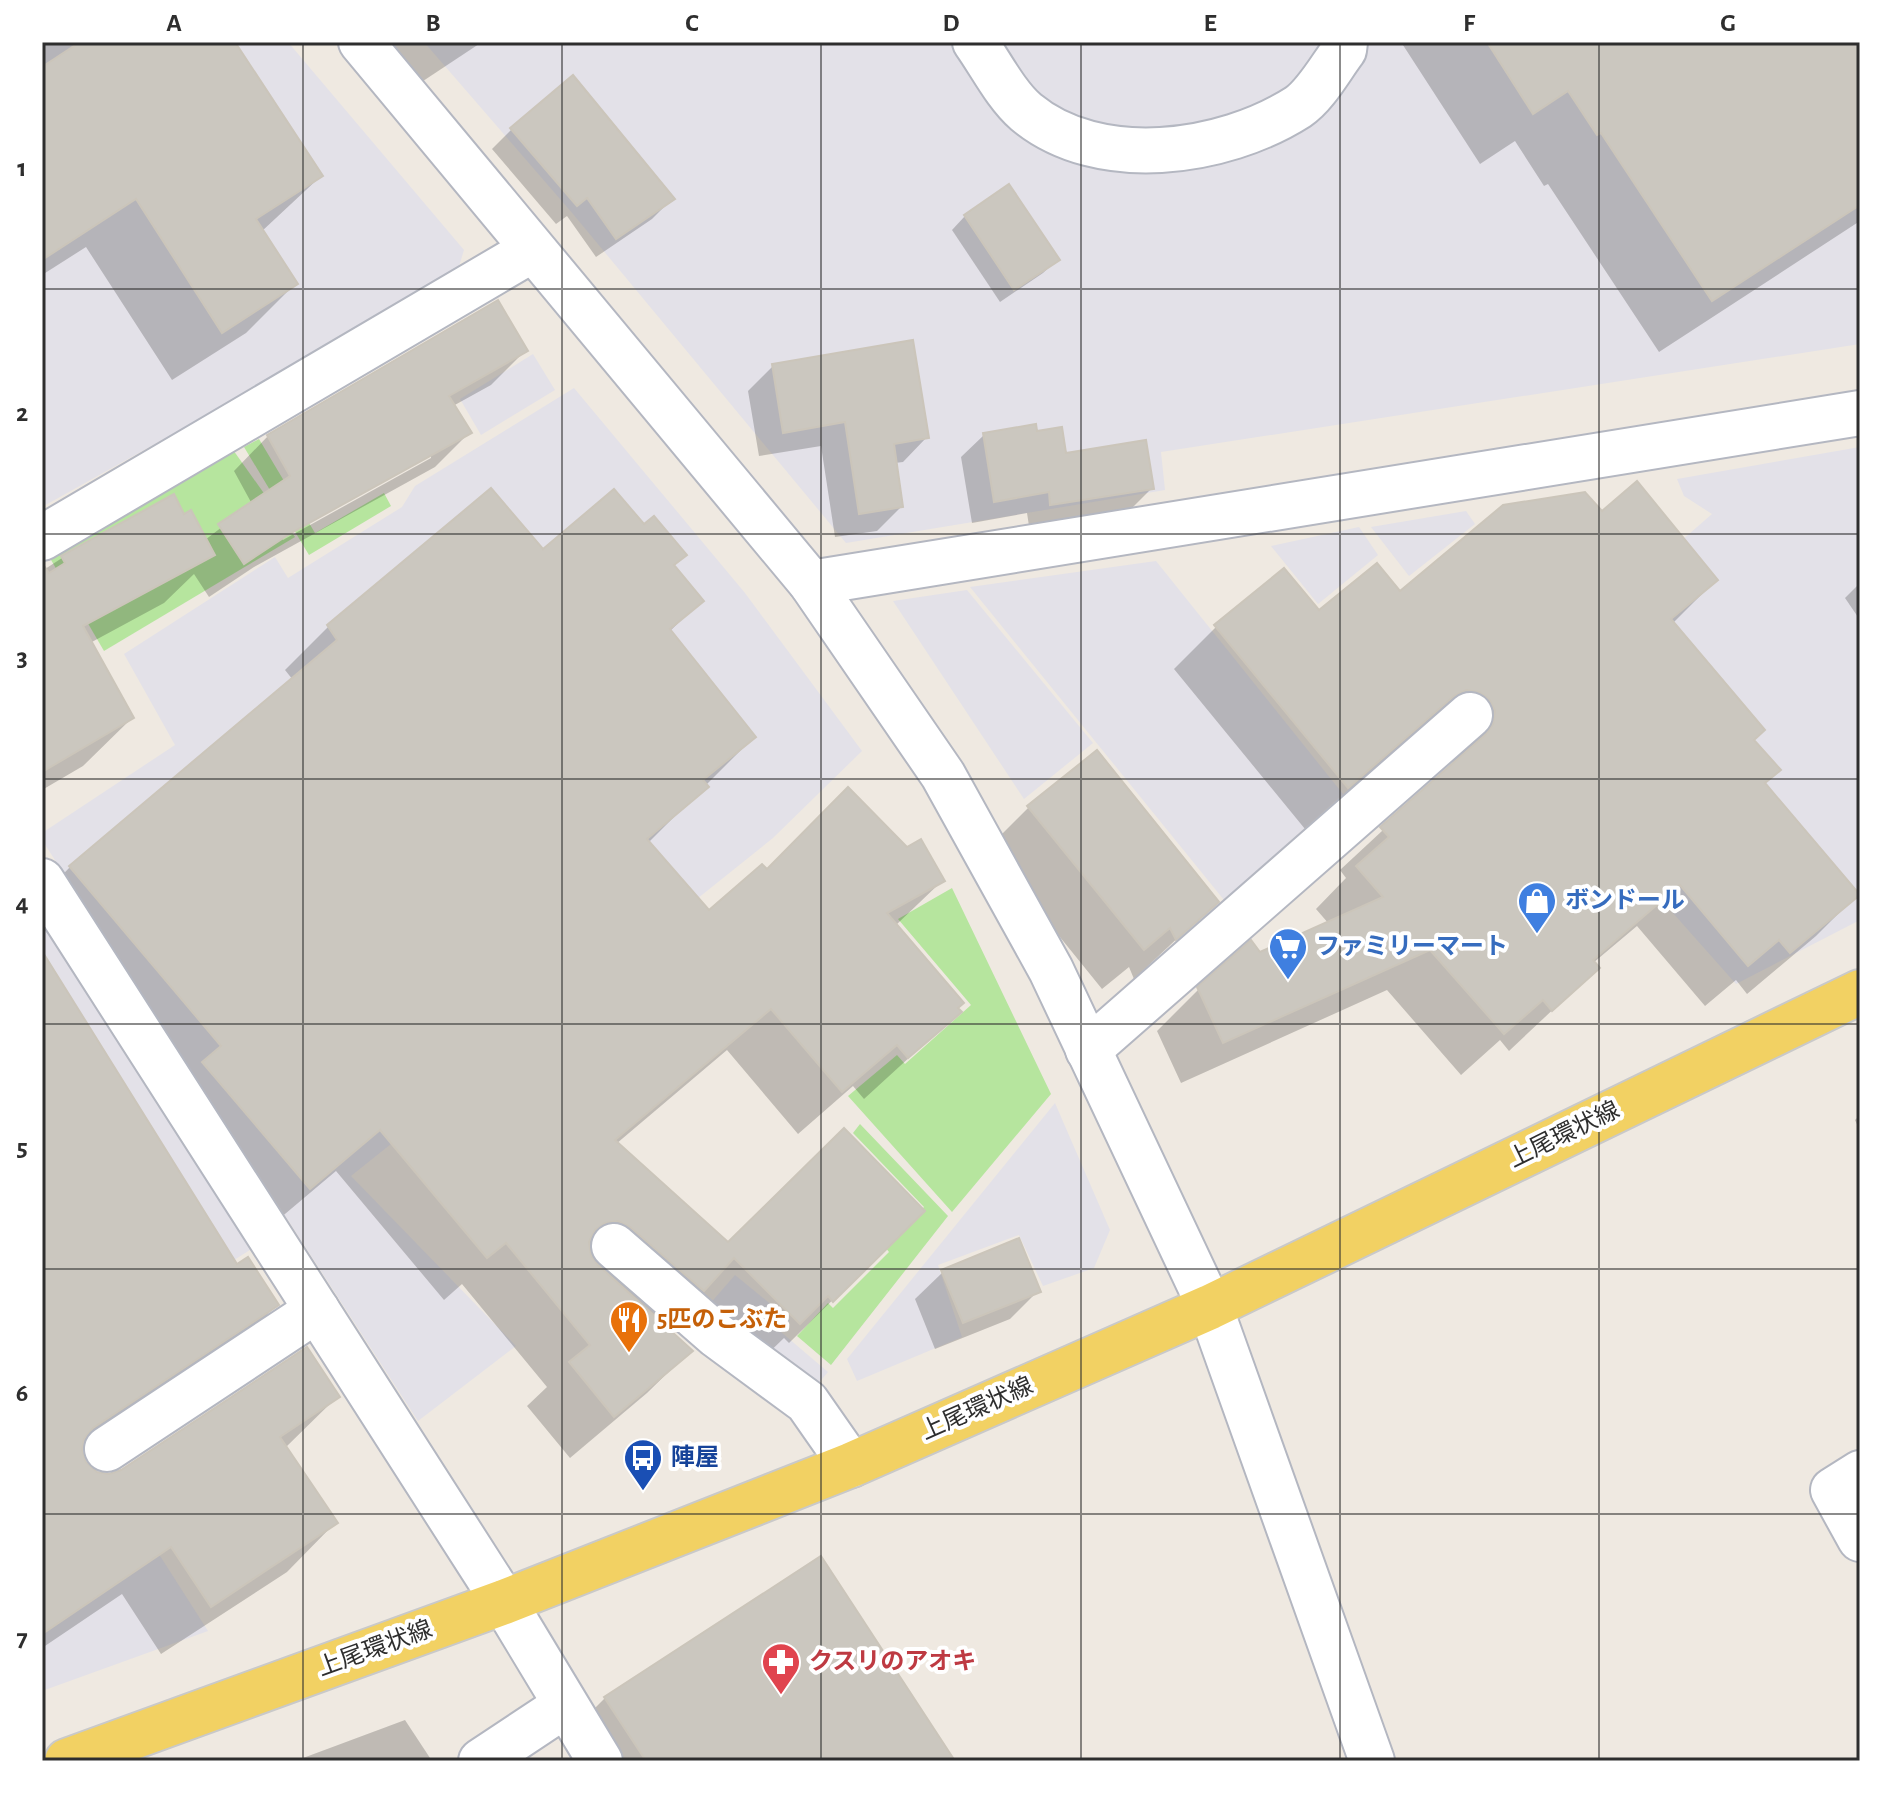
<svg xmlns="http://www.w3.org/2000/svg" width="1902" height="1803" font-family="'Alegreya Sans','Noto Sans JP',sans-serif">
<rect width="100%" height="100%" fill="#efe9e1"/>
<g fill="#e3e1e8">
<path d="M42,42h246l176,208 -8,26 -414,231z"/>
<path d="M424,42h1436v302l-699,108 4,38 -319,53 -273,-329z"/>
<path d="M533,354l22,36 -74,45 -21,-36z"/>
<path d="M574,388l171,205 117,158 -89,87 -422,338 165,170 -98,75 -376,-581v-7l133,-88 -51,-91 151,-97 13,21 114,-71 13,-21z"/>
<path d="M1860,447v473l-124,64 -246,-277 222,-193 -28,-18 -7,-17z"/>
<path d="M1466,511l9,13 -66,52 -38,-49z"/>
<path d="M1359,527l19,28 -60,49 -47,-58z"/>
<path d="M1156,561l187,233 -119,106 -254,-313z"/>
<path d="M967,590l126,153 -69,56 -131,-198z"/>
<path d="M42,921l211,327 -206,131 161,252 -166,60z"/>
<path d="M1055,1103l55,127 -16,38 -51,18 -24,-51 -81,30 24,72 -105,44 -10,-22z"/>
<path d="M735,1275l55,45 -9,12 47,40 -17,20 -103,-86z"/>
</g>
<g fill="#b6e59e">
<path d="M259,439l56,94 69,-40 7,13 -82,49 -65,-108z"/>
<path d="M231,447l64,90 -191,114 -57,-98z"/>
<path d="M952,888l99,206 -99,118 -104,-116 49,-41 8,9 66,-59 -73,-86z"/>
<path d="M860,1124l88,92 -117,149 -34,-29 31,-33 5,5 56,-56 -4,-5 39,-40 -71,-74z"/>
</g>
<g fill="#0003" fill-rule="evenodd">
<path d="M42,42h191l88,134 -60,56 34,52 -49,49 -74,47 -86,-133 -44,28z"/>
<path d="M371,42h111l-71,47z"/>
<path d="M1401,42h459v179l-201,131 -111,-168 -4,2 -29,-45 -35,23z"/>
<path d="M512,129l160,70 -20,20 -56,38 -29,-41 -11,8 -64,-75z"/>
<path d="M965,216l92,44 -14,13 -43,29 -48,-72z"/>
<path d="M525,351l-34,34 -38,21 16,27 -34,34 -181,100 -45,30 -15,-23 -30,29 -74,40 42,75 -49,48 -41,24v-219l20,-13 122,-41 21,23 47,-36 -18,-33 34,-35zM431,453v5l-148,82 -2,-4z"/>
<path d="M773,366l154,71 -24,25 -8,1 6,44 -24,24 -42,6 -14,-91 -62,10 -11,-65z"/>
<path d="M1035,433l29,22 88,33 -23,23 -100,15 -2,-13 -55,10 -11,-66 23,-22z"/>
<path d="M491,491l52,61 101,-25 41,28 -12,12 28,34 -32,31 85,105 -106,106 61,70 58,-41 139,-23 36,32 -47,45 64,86 -95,87 -11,-13 -55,48 -71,-84 -111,94 112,100 195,-33 -134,132 -5,-5 -28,27 -64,-65 -28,28 26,23 -43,42 -77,65 -43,-52 20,-19 -85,-103 -18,16 -108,-129 -70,59 -87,-142 -137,-161v-31l28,-29 223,-187 -8,-10 43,-43z"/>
<path d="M1601,514l115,66 -44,44 80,116 26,30 -14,14 94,110 -42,42 -69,58 -11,-14 -31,26 -68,-80 -44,37 4,5 -88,83 -9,-11 -39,35 -74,-85 -206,93 -24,-52 42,-42 61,-34 69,-31 -13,-15 30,-31 -6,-8 112,-104 1,-12 -31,-22 -12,5 -105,92 -131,-160 42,-42 68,-56 34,42 82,-19z"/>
<path d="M1860,583v37l-15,-22z"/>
<path d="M1029,807l188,94 -83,78 -5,-12 -27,22 -114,-141z"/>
<path d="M42,955l194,312 41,38 -49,48 -148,98 4,12 12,11 13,2 229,-80 -53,52 50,75 -48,49 -126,82 -39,-60 -80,54z"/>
<path d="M1860,1115v16l-5,-11z"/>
<path d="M943,1272l95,19 -28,28 -75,30 -20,-50z"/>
<path d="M821,1559l132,202h-375l-14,-22 41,-41z"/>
<path d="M405,1720l27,41h-137z"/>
</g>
<g fill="#cbc7bf" stroke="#cbc5ba" stroke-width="2">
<path d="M80,42h155l88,134 -67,43 42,65 -76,49 -86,-134 -94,61v-193z"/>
<path d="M1487,42h373v163l-148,96 -111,-168 -4,2 -29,-44 -35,23z"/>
<path d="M573,75l102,124 -59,40 -29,-41 -10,8 -67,-78z"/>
<path d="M1009,184l51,76 -46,30 -50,-75z"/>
<path d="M498,300l30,51 -79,45 23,37 -181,100 -47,31 -26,-40 72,-48 -23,-41z"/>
<path d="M913,340l16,98 -35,6 9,63 -44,7 -14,-92 -62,11 -11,-69z"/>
<path d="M1036,424l1,7 25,-4 4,26 80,-13 8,49 -104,16 -1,-13 -55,10 -11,-69z"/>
<path d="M1637,481l81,99 -47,39 94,111 -11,10 27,30 -16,13 95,112 -70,58 -11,-13 -31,26 -68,-81 -87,75 7,8 -48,43 -9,-11 -39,34 -74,-84 -207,93 -26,-56 54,-47 9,12 123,-55 -27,-31 33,-29 -9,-10 106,-93 7,-10 2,-13 -6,-12 -10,-7 -13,-2 -12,6 -106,92 -134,-163 70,-57 35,42 58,-47 23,28 103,-86 82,-13 17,19z"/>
<path d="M491,488l52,61 71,-60 30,35 10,-8 33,39 -13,10 30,36 -34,28 86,108 -53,43 6,7 -62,52 62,71 53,-46 5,5 81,-82 59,60 14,-8 24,42 -58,32 77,90 -6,5 4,4 -54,46 -11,-13 -55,47 -71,-83 -156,131 113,102 116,-114 81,83 -92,91 -5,-6 -28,28 -66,-66 -30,33 -74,-64 -12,-6 -13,2 -10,7 -6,12 2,13 6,9 96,87 -79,66 -45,-55 21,-17 -84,-102 -19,15 -107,-128 -70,59 -108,-127 19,-16 -152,-180 268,-226 -10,-15z"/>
<path d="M174,494l10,20 7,-4 24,45 -132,71 51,92 -92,54v-209l7,10 16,-10 -4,-7z"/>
<path d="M1097,750l122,152 -43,38 -6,-12 -26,22 -117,-144z"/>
<path d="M42,951l195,313 11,-7 31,48 -186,123 -9,11 -2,11 4,12 11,10 12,2 12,-4 186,-123 33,50 -60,40 58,86 -127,84 -40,-60 -129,87z"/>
<path d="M1019,1238l22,54 -78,31 -22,-53z"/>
<path d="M821,1556l134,205h-309l-42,-64z"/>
</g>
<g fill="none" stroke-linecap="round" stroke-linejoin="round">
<defs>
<g id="minor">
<path d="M361,42l450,541 132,192 108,195 159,337 162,454"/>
<path d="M975,42c15,21 31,53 51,70 72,60 197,43 272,-5 18,-12 33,-40 46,-57l1,-8"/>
<path d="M42,538l490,-288"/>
<path d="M811,583l1049,-170"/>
<path d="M42,881l462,721 96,159"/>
<path d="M1088,1050l382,-335"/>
<path d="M614,1246l102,89 91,67 44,63"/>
<path d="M107,1449l210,-139"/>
<path d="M1860,1473l-27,17 27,49"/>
<path d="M481,1761l83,-55"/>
</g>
<path id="major" d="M67,1761l437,-159 347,-137 359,-158 650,-315"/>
</defs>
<use href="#minor" stroke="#b4b7c1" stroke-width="48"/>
<use href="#major" stroke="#c9c9c9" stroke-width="48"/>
<use href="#minor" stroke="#fff" stroke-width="44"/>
<use href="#major" stroke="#f2d163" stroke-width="44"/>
</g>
<path fill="none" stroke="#2e2e2e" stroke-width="2" stroke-opacity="0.55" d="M303,42v1719M562,42v1719M821,42v1719M1081,42v1719M1340,42v1719M1599,42v1719M42,289h1818M42,534h1818M42,779h1818M42,1024h1818M42,1269h1818M42,1514h1818"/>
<defs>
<symbol id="shop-pin" viewBox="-11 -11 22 30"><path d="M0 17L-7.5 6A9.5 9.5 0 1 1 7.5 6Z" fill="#3f7fe0" stroke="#fff"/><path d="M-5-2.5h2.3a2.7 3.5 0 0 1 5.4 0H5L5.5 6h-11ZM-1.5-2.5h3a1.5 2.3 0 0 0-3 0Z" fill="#fff"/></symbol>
<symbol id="supermarket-pin" viewBox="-11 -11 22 30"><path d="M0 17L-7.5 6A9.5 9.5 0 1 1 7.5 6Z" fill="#3f7fe0" stroke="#fff"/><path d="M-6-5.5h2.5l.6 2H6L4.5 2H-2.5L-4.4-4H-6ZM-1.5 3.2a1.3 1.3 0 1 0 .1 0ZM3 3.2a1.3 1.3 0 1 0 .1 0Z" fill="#fff"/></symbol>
<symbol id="restaurant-pin" viewBox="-11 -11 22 30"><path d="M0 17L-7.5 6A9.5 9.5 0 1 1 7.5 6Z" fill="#e8710a" stroke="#fff"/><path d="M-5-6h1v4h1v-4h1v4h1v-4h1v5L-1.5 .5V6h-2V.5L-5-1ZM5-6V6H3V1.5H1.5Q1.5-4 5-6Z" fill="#fff"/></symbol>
<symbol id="bus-pin" viewBox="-11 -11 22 30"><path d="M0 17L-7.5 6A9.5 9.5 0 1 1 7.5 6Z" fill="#1a4fb4" stroke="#fff"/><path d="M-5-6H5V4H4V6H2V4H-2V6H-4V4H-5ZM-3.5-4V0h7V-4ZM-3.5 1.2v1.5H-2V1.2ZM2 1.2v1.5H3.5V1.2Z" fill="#fff"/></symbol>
<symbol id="pharmacy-pin" viewBox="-11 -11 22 30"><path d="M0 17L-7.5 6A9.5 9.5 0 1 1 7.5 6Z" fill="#e0444e" stroke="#fff"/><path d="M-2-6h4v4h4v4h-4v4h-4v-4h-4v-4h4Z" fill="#fff"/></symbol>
</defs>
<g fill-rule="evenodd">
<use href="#shop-pin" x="1515" y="879" width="44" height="60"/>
<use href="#supermarket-pin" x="1266" y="925" width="44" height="60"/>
<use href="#restaurant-pin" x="607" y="1298" width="44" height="60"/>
<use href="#bus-pin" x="621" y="1436" width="44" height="60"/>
<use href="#pharmacy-pin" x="759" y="1640" width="44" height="60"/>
</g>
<g text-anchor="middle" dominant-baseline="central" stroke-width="8" stroke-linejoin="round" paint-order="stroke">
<g font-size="24" font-weight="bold" fill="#366cbe" stroke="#fff" text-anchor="start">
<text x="1565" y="901">ボンドール</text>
<text x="1316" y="947">ファミリーマート</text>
</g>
<g font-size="24" fill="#2e2e2e" stroke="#fff">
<text transform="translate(1564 1135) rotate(-26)">上尾環状線</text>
<text transform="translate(977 1409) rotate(-24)">上尾環状線</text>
<text transform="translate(375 1649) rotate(-20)">上尾環状線</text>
</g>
<g font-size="24" font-weight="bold" fill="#c56008" stroke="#fff" text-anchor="start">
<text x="657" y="1320">5匹のこぶた</text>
</g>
<g font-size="24" font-weight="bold" fill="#164399" stroke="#fff" text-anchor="start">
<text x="671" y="1458">陣屋</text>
</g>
<g font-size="24" font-weight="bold" fill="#be3a42" stroke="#fff" text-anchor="start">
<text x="809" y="1662">クスリのアオキ</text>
</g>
</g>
<rect width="1902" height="1803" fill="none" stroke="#ffffff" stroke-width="88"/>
<rect x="44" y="44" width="1814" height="1715" fill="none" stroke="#2e2e2e" stroke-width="3"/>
<g font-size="26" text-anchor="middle" font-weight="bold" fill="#2e2e2e">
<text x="174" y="31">A</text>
<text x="433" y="31">B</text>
<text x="692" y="31">C</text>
<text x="951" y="31">D</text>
<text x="1210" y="31">E</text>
<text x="1469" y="31">F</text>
<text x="1728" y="31">G</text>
<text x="22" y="176">1</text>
<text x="22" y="421">2</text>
<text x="22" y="666">3</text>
<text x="22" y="911">4</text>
<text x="22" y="1156">5</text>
<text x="22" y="1401">6</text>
<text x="22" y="1646">7</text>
</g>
</svg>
